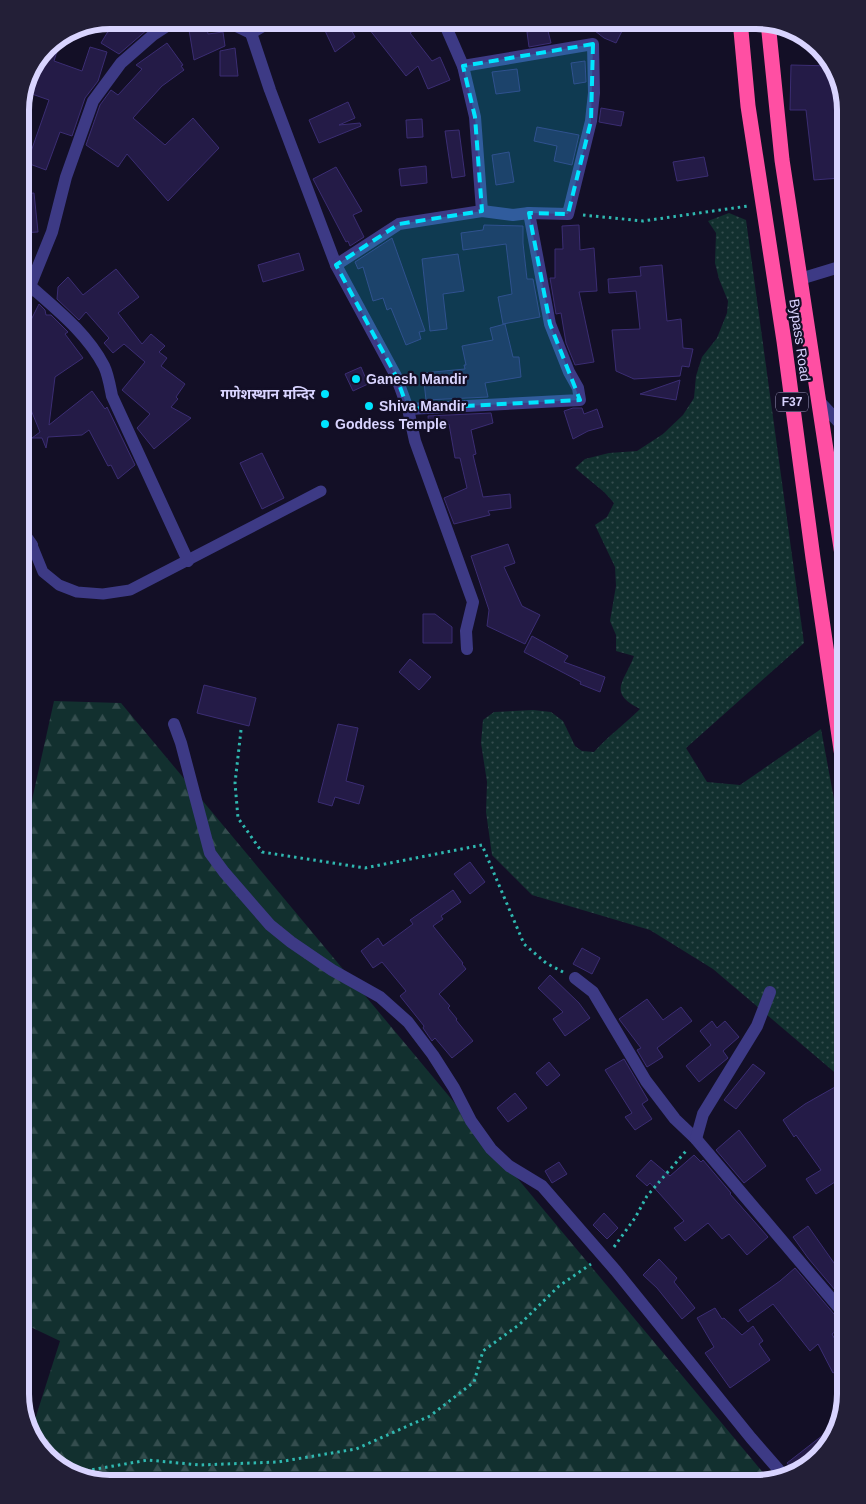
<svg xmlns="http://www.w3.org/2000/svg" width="866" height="1504" font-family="Arial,'Noto Sans Devanagari',sans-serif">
<defs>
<pattern id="grass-dots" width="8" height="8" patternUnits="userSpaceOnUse" patternTransform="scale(1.25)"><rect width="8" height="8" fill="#12302f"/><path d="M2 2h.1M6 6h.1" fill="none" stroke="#344d4e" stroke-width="1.8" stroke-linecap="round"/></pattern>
<pattern id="forest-firs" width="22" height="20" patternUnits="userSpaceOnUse" patternTransform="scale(1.25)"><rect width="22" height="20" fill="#12302f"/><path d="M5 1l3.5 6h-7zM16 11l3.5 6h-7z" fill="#344d4e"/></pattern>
</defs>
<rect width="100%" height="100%" fill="#130f26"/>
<path fill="url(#grass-dots)" d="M729,213l17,7 58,423 -118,105 21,34 33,3 81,-56 25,135v218l-133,-113 -63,-39 -118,-35 -40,-40 -6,-43 1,-30 -6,-39 2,-23 11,-8 39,-2 18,2 12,9 12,25 7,5 12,1c14,-16 31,-28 46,-43 -33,-17 -16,-26 -6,-53l-18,-5v-16l-6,-14 6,-35 -1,-19 -20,-42 12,-8 7,-14 -10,-11 -29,-24 10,-9 24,-6 28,-2 26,-17 20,-19 11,-17 2,-22 6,-19 15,-19 10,-25 1,-12 -9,-22 -4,-16 1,-30 -8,-12z"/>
<path fill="url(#forest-firs)" d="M54,701l67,2 649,778 -14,3h-652l-44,-15 -30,-34 30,-94 -40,-19v-468z"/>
<g fill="#241b47" stroke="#3b2d73">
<path d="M115,20h38l-5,9 -29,25 -18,-11z"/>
<path d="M320,20h26l9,17 -20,15z"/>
<path d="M362,20h67l-19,13 22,28 8,-4 10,23 -22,9 -10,-23 -12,10z"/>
<path d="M581,20h29l14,7 -8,16 -12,-5z"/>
<path d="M207,27l1,7 15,-2 2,14 -31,14 -5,-30z"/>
<path d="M547,27l4,16 -22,4 -2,-15z"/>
<path d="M62,35l-8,26 28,10 8,-24 17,5 -9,29 -13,17 -13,38 -12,-4 -14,38 -19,-7 22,-63 -20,-7 5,-10 -4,-1 16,-36z"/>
<path d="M167,43l16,22 -2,1 3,4 -22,16 -29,32 32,27 28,-27 26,30 -51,53 -41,-47 -9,13 -32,-22 14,-40 11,-15 7,5 24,-26 -6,-4z"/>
<path d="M235,48l3,28h-18v-25z"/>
<path d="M585,61l1,21 -12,2 -3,-21z"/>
<path d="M791,65l42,1 4,4 7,30v11h-6l5,53 -3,1v13l-26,2 -8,-70h-16z"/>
<path d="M517,69l3,22 -24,3 -4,-22z"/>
<path d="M348,102l7,16 -16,7 21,-2 1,3 -42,17 -10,-23z"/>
<path d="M601,108l23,4 -3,14 -22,-4z"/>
<path d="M422,119l1,18 -16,1 -1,-18z"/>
<path d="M537,127l42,8 -7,30 -18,-4 3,-15 -23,-5z"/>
<path d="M459,130l6,46 -13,2 -7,-47z"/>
<path d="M509,152l5,30 -18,3 -4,-30z"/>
<path d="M704,157l4,19 -31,5 -4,-19z"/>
<path d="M426,166l1,17 -26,3 -2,-17z"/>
<path d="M336,167l26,44 -9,4 11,22 -14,9 -2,-5 -2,1 -33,-63z"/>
<path d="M34,193l4,39 -18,1v-39z"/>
<path d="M484,225l39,1v17l4,36h6l7,38 -37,7 -5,-27 14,-3 -6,-50 -43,6 -2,-17 22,-3z"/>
<path d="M579,225l1,25 14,-2 3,43 -18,1 15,70 -19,3 -9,-22 -5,-30 -5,1 -6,-36h5v-29h8l-1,-23z"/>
<path d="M392,238l33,93 -6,1 2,7 -15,6 -15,-37 -4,2 -4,-12 -10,3 -10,-34 -5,2 -3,-7z"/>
<path d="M299,253l5,17 -41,12 -5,-17z"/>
<path d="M458,254l6,37 -21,3 4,35 -17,2 -8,-72z"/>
<path d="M662,265l5,56 14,-2 2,29 10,1 -4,18 -7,-1 -2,10 -46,3 -18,-8 -4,-41 28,-1 -4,-38 -27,2 -1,-14 33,-3 -1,-9z"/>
<path d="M116,269l23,28 -21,16 24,31 9,-10 14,12 -6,6 8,6 -6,8 24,18 -9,13 2,2 -7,8 20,11 -37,31 -17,-21 13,-14 -28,-24 23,-28 -21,-18 -11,9 -9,-10 5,-5 -23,-26 -7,8 -22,-21 1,-12 10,-10 15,18z"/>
<path d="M39,304l6,6 1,5h5l17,17 -3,2 18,24 -28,19 -6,48 43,-34 13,18 2,-2 28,58 -17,14 -7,-14 -3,1 -19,-36 -7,5 -34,2 -2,11 -4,-10h-10l8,-6 -11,-27 -9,3v-20l6,-36 -6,-3v-7z"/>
<path d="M505,324l8,33h6l2,20 -36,6 3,14 -62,3 -3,-27 42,-4 -1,-4h2l-4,-19 31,-6 -3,-12z"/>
<path d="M361,367l7,17 -15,7 -8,-17z"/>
<path d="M680,380l-4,20 -36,-6z"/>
<path d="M573,408h9l2,6 13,-5 6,18 -15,4 -15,8 -9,-28z"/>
<path d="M491,413l2,10 -22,7 5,24 -3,1 10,42 27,-3 1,14 -23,3 2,4 -36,9 -10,-26 23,-10 -7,-30h-5l-6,-34 -20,5 -1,-13z"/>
<path d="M262,453l22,45 -22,11 -22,-46z"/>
<path d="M508,544l7,19 -11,4 18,39 18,9 -15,29 -38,-18 2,-16 -18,-54z"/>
<path d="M423,614h12l17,13v16h-29z"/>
<path d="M532,636l36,20 -4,6 41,15 -5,15 -20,-8 1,-2 -57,-30z"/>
<path d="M410,659l21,18 -12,13 -20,-18z"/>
<path d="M204,685l52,13 -7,28 -52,-13z"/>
<path d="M338,724l20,4 -12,53 18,5 -5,18 -24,-7 -3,9 -14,-4z"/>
<path d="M470,862l15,20 -15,12 -16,-20z"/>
<path d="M453,890l8,12 -20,14 2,3 -10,7 30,37 -1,1 4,5 -27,25 11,12 -2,2 9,11 -1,1 17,21 -21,17 -17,-20 -3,3 -9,-13 1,-2 -24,-30 6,-5 -24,-29 -9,6 -12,-17 17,-13 5,8 30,-22 -3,-4z"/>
<path d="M582,948l18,10 -8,16 -19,-10z"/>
<path d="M550,975l29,28 11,15 -25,18 -12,-17 10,-7 -25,-24z"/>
<path d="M647,999l16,21 18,-13 11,14 -35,27 6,9 -16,10 -10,-17 4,-2 -22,-29z"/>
<path d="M712,1021l5,7 8,-7 14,16 -16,14 5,7 -29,24 -13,-16 25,-21 -11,-14z"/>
<path d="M624,1059l24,41 -6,4 10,15 -17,11 -10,-13 7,-4 -27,-43z"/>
<path d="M549,1062l11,13 -13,11 -11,-13z"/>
<path d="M753,1064l12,9 -29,36 -12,-9z"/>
<path d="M835,1087l11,17v71l-30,19 -10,-15 15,-9 -25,-35 -2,2 -11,-17 22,-16z"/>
<path d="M515,1093l12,15 -19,14 -11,-14z"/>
<path d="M739,1130l27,36 -22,17 -28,-33z"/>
<path d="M694,1155l7,7 2,-2 28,33 -1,1 38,43 -21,18 -18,-21 -7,5 -14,-16 -23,18 -11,-13 10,-7 -34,-38 -3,3 -11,-10 15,-16 19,16z"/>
<path d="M559,1162l8,12 -15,9 -7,-12z"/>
<path d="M604,1213l14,15 -11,11 -14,-14z"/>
<path d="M808,1226l38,54v23l-38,-45 -15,-21z"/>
<path d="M659,1259l18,19 -3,4 21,26 -13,11 -25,-31 -14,-13z"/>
<path d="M795,1268l45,53 5,3 -13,10 14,25v6l-13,8 -15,-29 -8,7 -37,-47 -25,18 -9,-12 41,-29z"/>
<path d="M715,1308l7,11 2,-1 18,17 11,-9 10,15 -4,3 11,16 -40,28 -25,-35 9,-6 -17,-29z"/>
<path d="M823,1435l8,9 -35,30 -9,-11z"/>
</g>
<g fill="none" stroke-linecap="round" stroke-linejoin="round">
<g stroke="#2fb8b0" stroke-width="3" stroke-dasharray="2.5 4" stroke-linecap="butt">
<path d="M583,215l60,6 105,-15"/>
<path d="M241,730l-6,53 3,35 24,34 103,16 117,-23 42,99 22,19 17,9"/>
<path d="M614,1247l21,-29 12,-22 39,-45"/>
<path d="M73,1473l75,-13 52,5 78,-3 78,-13 74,-33 44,-34 9,-31 37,-27 39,-38 32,-22"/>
</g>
<path stroke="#3d3a85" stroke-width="11" d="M32,545l11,27 16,13 18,7 26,2 27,-4 191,-99"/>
<g stroke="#3d3a85" stroke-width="12">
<path d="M224,20l27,13 22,-13"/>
<path d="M251,20v13l19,57 66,175 60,111 12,33 7,32 58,161 -7,29 1,18"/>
<path d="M443,20l20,46 12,51 7,94"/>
<path d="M336,265l63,-41 83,-13 31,4 16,-2"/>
<path d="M800,279l46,-14"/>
<path d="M29,285c27,24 58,48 75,81 4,8 6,20 8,30l76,165"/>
<path d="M20,311l32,-79 14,-55 27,-76 28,-38 32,-28 23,-15"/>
<path d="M820,402l26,28"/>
<path d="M408,409l172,-9 -2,-12 -9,-16 -19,-48 -21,-111 39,1 23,-93 3,-28 -1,-49 -130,22"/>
<path d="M20,528l12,17"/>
<path d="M174,724l7,19 29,110 14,19 46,53 21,17 41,28 48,27 28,25 25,33 21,33 17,33 20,28 18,17 33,20 74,85 135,167 34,39"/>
<path d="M575,978l18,14 53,89 29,38 21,20 150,177"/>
<path d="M696,1139l7,-25 54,-88 13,-34"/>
</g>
<g stroke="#ff4fa3" stroke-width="15">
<path d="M740,20l8,86 36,235 29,217 33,226"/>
<path d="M768,22l14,138 64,421"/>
</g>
</g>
<path fill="#00e5ff" fill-opacity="0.2" stroke="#00e5ff" stroke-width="4" stroke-dasharray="10 6" stroke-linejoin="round" d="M593,44l-2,77 -23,93 -39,-1 21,111 30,76 -172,9 -12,-33 -60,-111 63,-41 83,-13 -7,-94 -12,-51z"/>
<g fill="#00e5ff" stroke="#130f26" stroke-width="2">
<circle cx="356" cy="379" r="5"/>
<circle cx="325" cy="394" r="5"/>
<circle cx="369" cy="406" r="5"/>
<circle cx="325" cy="424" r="5"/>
</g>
<g text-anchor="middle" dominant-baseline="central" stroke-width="4.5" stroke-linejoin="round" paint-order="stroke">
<rect fill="#130f26" stroke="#9e99be" stroke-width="1" x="776" y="392.5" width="32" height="19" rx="4"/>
<g font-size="12" font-weight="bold" fill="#d9d4ff">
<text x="792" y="402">F37</text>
</g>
<g font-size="14" fill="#d9d4ff" stroke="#130f26">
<text transform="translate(800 340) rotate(82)">Bypass Road</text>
</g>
<g font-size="14" font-weight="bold" fill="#d9d4ff" stroke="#130f26" text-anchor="start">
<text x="366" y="379">Ganesh Mandir</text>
<text x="315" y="394" text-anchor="end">गणेशस्थान मन्दिर</text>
<text x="379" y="406">Shiva Mandir</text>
<text x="335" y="424">Goddess Temple</text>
</g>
</g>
<path d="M0 0H866V1504H0ZM110 29H756A81 81 0 0 1 837 110V1394A81 81 0 0 1 756 1475H110A81 81 0 0 1 29 1394V110A81 81 0 0 1 110 29Z" fill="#231f37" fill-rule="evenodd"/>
<path fill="none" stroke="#d9d4ff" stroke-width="6" d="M110 29H756A81 81 0 0 1 837 110V1394A81 81 0 0 1 756 1475H110A81 81 0 0 1 29 1394V110A81 81 0 0 1 110 29Z"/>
</svg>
